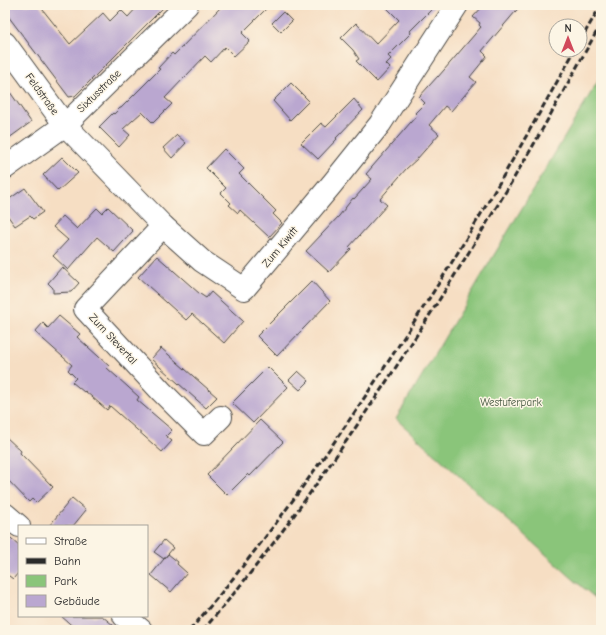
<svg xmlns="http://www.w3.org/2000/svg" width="606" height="635" font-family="'Comic Neue',sans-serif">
<rect width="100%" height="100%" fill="#fcf5e5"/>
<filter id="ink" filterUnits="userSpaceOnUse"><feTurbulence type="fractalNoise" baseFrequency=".025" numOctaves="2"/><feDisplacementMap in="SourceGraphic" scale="8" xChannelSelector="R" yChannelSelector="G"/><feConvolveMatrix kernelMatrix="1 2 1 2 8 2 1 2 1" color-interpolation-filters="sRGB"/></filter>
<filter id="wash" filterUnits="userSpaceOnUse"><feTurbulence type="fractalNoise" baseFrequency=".012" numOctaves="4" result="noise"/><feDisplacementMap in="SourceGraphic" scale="16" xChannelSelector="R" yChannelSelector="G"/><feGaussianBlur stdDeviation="0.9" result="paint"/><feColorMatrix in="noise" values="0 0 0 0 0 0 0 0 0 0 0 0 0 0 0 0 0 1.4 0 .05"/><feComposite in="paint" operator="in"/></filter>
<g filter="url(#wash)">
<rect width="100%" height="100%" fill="#f6dec3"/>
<path fill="#8ac57a" stroke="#5a7852" d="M601,76v527l-28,-24 -177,-160z"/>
<g id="blocks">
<g fill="#baa7d0">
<path d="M5,5h34l31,39 33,-31 7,8 11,-11 7,7 11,-12h27l-91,91 -6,1 -64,-85z"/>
<path d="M223,5h47l-28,28 8,8 -16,15 -9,-9 -14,15 -6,-6 -40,42 7,6 -19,19 -11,-11 -19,17 7,6 -11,12 -20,-20 14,-14 1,1 6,-6h1l39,-39 -2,-1 14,-15 2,2z"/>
<path d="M384,5h52l-26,26 1,2 -23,23 3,3 -5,5 4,4 -13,14 -21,-21 3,-2 -6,-9 -12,-12 15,-15 20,21 23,-24z"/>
<path d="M484,5h37l-39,46 5,5 -17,21 6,5 -25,29 -6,-5 -16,19 10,9 -22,25 -11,10 -26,30 7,6 -38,42 2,2 -22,23 -23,-21 33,-35 10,-13 4,-5 1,1 18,-20 -6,-5 51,-59 -2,-2 10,-10 -6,-6 19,-21v1l43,-50 -2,-2 1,-2 -7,-6z"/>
<path d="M283,12l9,9 -11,11 -9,-9z"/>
<path d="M291,83l18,18 -19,19 -17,-19z"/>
<path d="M5,85l26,37 -26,19z"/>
<path d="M354,99l9,11 -27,28 1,1 -19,20 -17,-16 20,-20 5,4z"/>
<path d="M177,135l9,8 -14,15 -9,-10z"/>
<path d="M224,149l20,20 -5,5 37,37 -3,3 9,9 -13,14 -29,-27 -2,3 -9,-8 2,-2 -10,-10 5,-5 -20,-20z"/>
<path d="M62,157l16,16 -20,18 -15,-16z"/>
<path d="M25,188l18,24 -10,7 -3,-3 -15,10 -10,-14v-10z"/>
<path d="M108,207l25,24 -19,21 -17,-15 -29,33 -15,-14 15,-16 -15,-13 10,-11 14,13 20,-21 5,5z"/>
<path d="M157,256l43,38 6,4 5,-6 32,29 -19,22 -32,-29 -6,6 -48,-43z"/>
<path d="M62,267l17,16 -8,9 -18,1v-5l-5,-5z"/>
<path d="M312,281l18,20 -53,55 -20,-20z"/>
<path d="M59,316l21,18 -3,3 32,29 -2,2 32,29 -2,3 35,30 -6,6 6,5 -10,11 -52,-46 -3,4 -22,-19 -1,1 -12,-10 4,-4 -8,-8 4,-5 -37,-33 8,-9 5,5z"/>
<path d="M161,348l56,49 -11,11 -55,-49z"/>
<path d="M268,367l20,20 -35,36 -21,-20z"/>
<path d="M298,371l11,10 -9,9 -11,-10z"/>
<path d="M260,420l23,22 -33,34 -2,-2 -21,21 -20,-20z"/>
<path d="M5,436l16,15 -1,2 33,34 -17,16 -4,-4 -3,3 -24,-25z"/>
<path d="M72,498l14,12 -13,16h-24z"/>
<path d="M5,533l14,12v27l-6,7 -8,-6z"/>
<path d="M164,540l9,8 -9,11 -10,-7z"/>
<path d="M168,554l10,8 -1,2 10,9 -16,19 -20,-17z"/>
<path d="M61,616h41l17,14h-42z"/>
</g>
</g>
</g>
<g filter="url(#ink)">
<use href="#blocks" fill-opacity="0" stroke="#494642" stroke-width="1"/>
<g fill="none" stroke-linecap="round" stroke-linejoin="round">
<defs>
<g id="minor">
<path d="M5,43l60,82 98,101 39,35 42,28 88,-105 48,-60 77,-119"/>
<path d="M5,168l60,-43 122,-120"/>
<path d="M163,226l-78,83 76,82 43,43 17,-17"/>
<path d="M5,514l14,12"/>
<path d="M124,616l17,14"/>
</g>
</defs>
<use href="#minor" stroke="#494642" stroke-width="24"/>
<use href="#minor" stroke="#fff" stroke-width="22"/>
<g stroke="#2b2b2b" stroke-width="3" stroke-dasharray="6 3" stroke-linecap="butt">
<path d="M580,41l21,-36"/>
<path d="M190,630c77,-89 145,-186 209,-285 18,-28 36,-55 53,-83 43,-70 83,-141 123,-212"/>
<path d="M203,630c49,-56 93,-116 135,-177 68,-98 131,-199 192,-302 24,-42 47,-85 71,-127"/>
</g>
</g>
</g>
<g text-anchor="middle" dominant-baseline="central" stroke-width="3" stroke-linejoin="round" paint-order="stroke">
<g font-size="11" fill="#2b2b2b" stroke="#fcf5e5">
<text transform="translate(99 91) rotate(-44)">Sixtusstraße</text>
<text transform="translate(42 94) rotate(54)">Feldstraße</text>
<text transform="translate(280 247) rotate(-50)">Zum Kiwitt</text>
<text transform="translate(113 339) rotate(47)">Zum Stevertal</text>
</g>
<g font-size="11" fill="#485943" stroke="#fcf5e5">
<text x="511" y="402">Westuferpark</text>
</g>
</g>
<rect width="606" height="635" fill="none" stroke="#fcf5e5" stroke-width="20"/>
<rect x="18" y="525" width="130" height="92" fill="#fcf5e5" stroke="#a8a49b"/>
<rect x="26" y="538" width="20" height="6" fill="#ffffff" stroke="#a8a49b"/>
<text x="54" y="545" font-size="12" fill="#2b2b2b">Straße</text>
<rect x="26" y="558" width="20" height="6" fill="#2b2b2b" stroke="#a8a49b"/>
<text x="54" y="565" font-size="12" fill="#2b2b2b">Bahn</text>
<rect x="26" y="575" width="20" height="12" fill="#8ac57a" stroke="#a8a49b"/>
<text x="54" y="585" font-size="12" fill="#2b2b2b">Park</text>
<rect x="26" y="595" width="20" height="12" fill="#baa7d0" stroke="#a8a49b"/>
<text x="54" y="605" font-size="12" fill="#2b2b2b">Gebäude</text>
<g transform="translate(568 38)"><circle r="19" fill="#fcf5e5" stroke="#a8a49b"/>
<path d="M0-3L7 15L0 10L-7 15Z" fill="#d1495b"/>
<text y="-6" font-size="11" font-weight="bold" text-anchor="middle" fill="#2b2b2b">N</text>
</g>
</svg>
